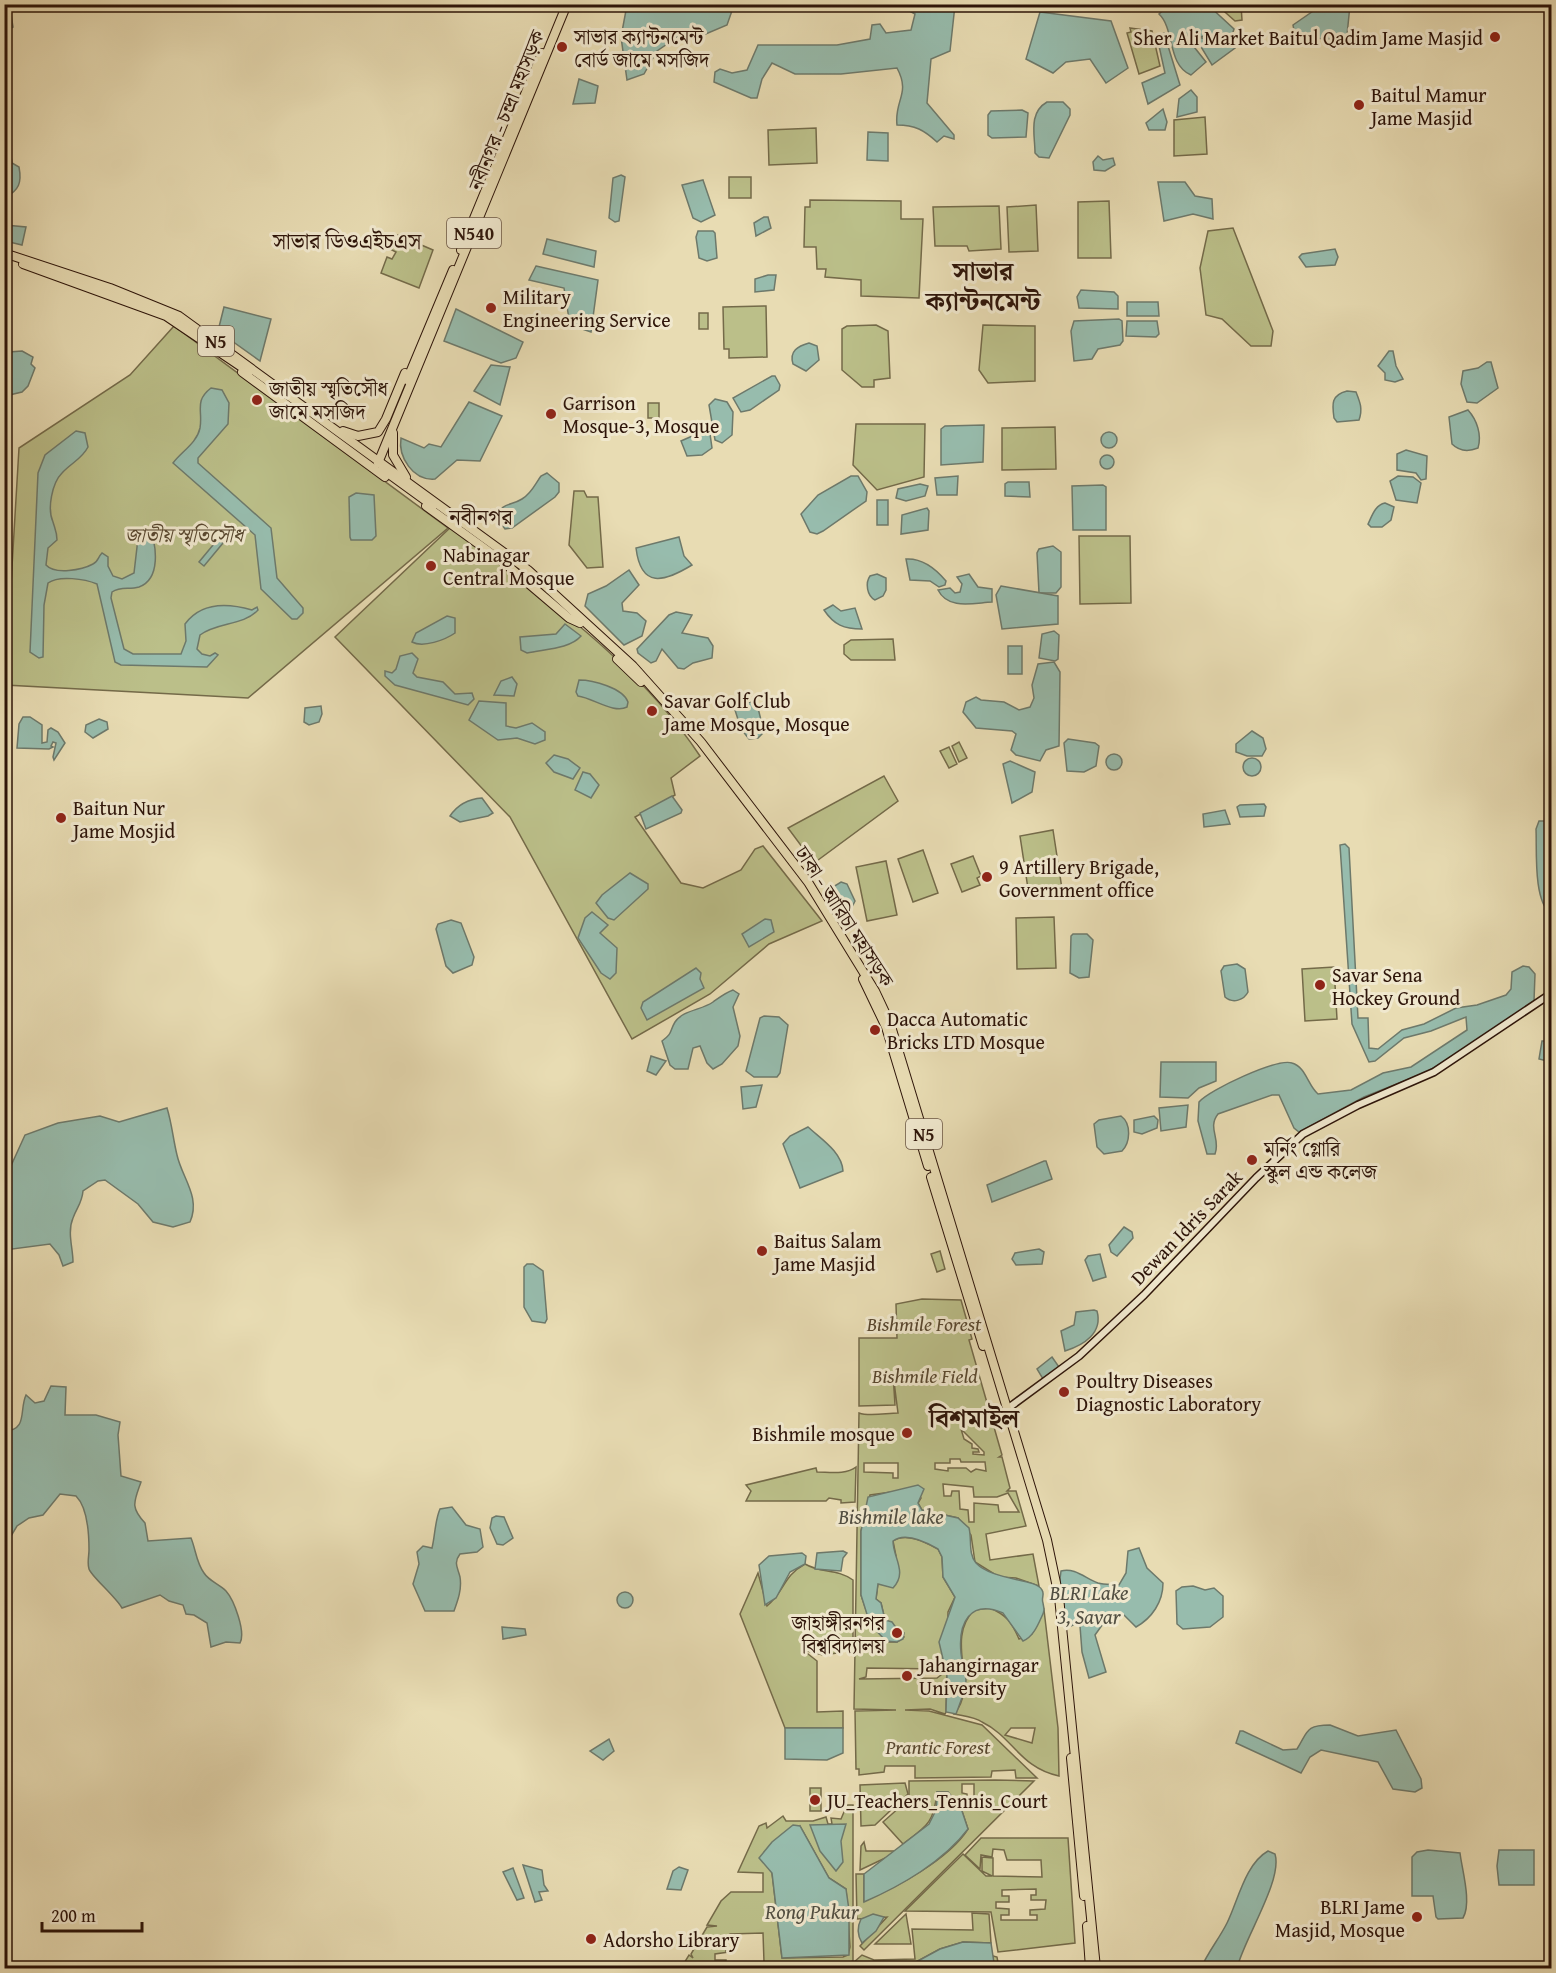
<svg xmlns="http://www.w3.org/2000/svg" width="1556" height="1973" font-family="'Gentium Book Plus','Noto Serif Bengali',serif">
<rect width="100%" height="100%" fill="#e8dcb3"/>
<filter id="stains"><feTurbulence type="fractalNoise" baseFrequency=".00333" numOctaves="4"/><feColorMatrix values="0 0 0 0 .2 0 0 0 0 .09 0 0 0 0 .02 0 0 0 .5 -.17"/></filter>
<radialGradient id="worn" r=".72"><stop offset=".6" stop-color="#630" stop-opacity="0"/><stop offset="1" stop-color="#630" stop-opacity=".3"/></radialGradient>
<g fill="#bbbf89" stroke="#746a49" stroke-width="1.5" fill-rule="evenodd">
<path d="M1217,5h24l1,15 -7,1z"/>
<path d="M1130,28l22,3 8,35 -21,8 -12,-41 4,-1z"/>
<path d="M1205,117l2,37 -33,2v-36z"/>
<path d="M816,128l1,35 -48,2 -1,-35z"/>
<rect x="729" y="177" width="22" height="21"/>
<path d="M810,200l91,1v18h22l-4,79 -58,-2v-16l-36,-3 1,-8h-9l-1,-22h-12l1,-40h5z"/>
<path d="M1109,201l2,57h-33v-56z"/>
<path d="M1036,205l2,46 -29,1 -2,-45z"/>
<path d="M999,206l2,43 -32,2 -2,-5h-32l-2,-39z"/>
<path d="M1233,228l40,103 -2,15h-20l-29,-27 -16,-4 -6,-47 8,-37z"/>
<path d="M398,235l35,15 -14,38 -38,-15 6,-16 5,2 4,-7 -8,-4z"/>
<path d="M766,306l1,51 -38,1v-9h-5l-1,-42z"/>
<rect x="699" y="313" width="9" height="16"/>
<path d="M876,325l12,6 2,47 -16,2v7h-12l-20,-17v-41l5,-3z"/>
<path d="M983,325l52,1v55l-47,2 -9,-13z"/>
<path d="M174,326l274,202 -200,170 -243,-13 14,-237 111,-73z"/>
<rect x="648" y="403" width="11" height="15"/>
<path d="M856,424h69l-1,53 -47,13 -24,-25z"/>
<path d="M1055,427l1,42 -54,1v-42z"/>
<path d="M574,491h10l3,6h11l5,70 -16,1 -18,-23z"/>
<path d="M453,525c87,70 185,137 247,231l-29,22 4,17 -40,22 46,66 22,5 38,-18 14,-21 8,-3 59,75 -53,23 -59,50 -78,45 -122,-222 -175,-180z"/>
<path d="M1079,536h51l1,67 -51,1z"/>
<path d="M893,639l2,21h-44l-7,-6v-9l7,-5z"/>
<path d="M959,742l8,16 -8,4 -7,-16z"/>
<path d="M949,747l8,17 -8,4 -9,-17z"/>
<path d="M884,776l14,25 -84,62 -26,-35z"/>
<path d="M1053,830l9,59 -33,6 -9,-59z"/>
<path d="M923,850l15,43 -25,9 -15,-43z"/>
<path d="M973,856l8,20 -4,2 3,7 -18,7 -11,-28z"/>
<path d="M886,861l11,54 -30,6 -11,-54z"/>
<path d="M1054,917l2,51 -39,1 -1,-51z"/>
<path d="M1334,967l3,52 -32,2 -3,-52z"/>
<path d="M940,1251l5,18 -8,3 -6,-18z"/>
<path d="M922,1299l39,1 11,39 -3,1 33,115 -3,2h3l8,31 -3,3h9l10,35 -40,8 4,26 43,-6 6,32 -23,-8 -17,-1 -24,-15 -4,-27 -13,-17 -36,-8 -4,-7 3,-5 -15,-8 -36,5 -9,36v64l10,29 18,18h8l7,-5 -19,-17 -4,-17 -5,-4 2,-16 12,3 6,-30 -3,-15c13,-9 32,1 45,8l4,8 1,20 12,20 -7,15 -2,100 -1,2 -15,-5 -25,1 24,1 53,14 55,53h-21l-1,-8 -23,1 -1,6 -76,1v-12h-30l-1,6 -25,3v-6h-3l-1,-58 41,-1 -42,-1 5,-296c10,4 28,0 39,0l-5,-39 2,31 -36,1v-68h38l-1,-34zM961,1429l23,23v3l-11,-1v-2h6l-1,-3 -6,-1v-4l-8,-5zM950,1459h10l1,3h24l1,9 -10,-2 -5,3 -5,-4h-18v3l-13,-2v-6h15zM864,1463h34v15h-5v-5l-29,-1zM943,1484l30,3 1,10h23l11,-4 11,19h-20l-1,-7 -24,-2v19h-5l-1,-12 -8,-1 -1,-18h-7l-1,5h-7zM867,1668l73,1 1,6 -4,3 -78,1 7,-2z"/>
<path d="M856,1467l-1,35 -14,1v-3l-12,-2 -3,3h-80l5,-10 -5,-6 70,-17 1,4c12,0 29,3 39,-5z"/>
<path d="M805,1564c17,10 31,4 48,16v67l-8,-3 -8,9 -14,2 -20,-5 14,11v51l26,-1v17h-58l-45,-114 18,-41 9,33c18,-15 16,-30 38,-42z"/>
<path d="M990,1608c17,7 22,15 29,31l13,-5 12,-24 14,118 1,48c-39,-8 -46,-39 -77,-54 -7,-5 -19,-6 -28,-8 26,-29 -10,-73 20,-104zM1011,1728h24l-3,15 -27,-8z"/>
<path d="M995,1780l39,1 -170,169 -4,-4 27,-29 -30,2 -1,-45h8v27c33,-14 85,-42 104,-72l-7,-21 -13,-16h-11c-3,31 -10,34 -34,52l-20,-22 26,-23v-18zM962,1784h12v14h-7v-4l-5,-1z"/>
<path d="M905,1783l3,11 -33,31 -14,1 -1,-41z"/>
<rect x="810" y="1788" width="11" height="23"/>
<path d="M847,1805h6v156l-3,1h4l8,-7 12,5 41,-1 -3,-30 61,1 -1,-17 17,1 2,29 -28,-1 -23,7 -35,19 -44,-4v4h-53l1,-2 -52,2 -2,-3 9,-3 -1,-29 -33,1 -1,8h-3v10h3l-14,2v6h11v4l28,1v3h-73l8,-13 4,3 -2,-4 16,-27 10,-1 -10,-1 14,-24 10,-9h32v-19l-25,-1 21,-46 7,-3 1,5 16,-12 3,5h27l13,-4 2,7h4l-1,-6 10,1zM800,1826l29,52 17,11 4,58 -2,8 -5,2 -61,1 -10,-85z"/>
<path d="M981,1838h87l7,105 -77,9 -7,-40 -86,-1 58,-57 23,22h6l-10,-5v-14l11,1v18l49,1 -1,-17h-34l-3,-10 -11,-1 -1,8 -11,-2 -1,14 -15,-14zM1036,1889v6h-5v5h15l-1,9 -15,1v5h7v5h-36v-5h8v-6l-13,-1v-6h13v-6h-7v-6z"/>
<path d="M864,1842l2,9h34l-40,19 1,-24z"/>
<path d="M906,1914l5,30h-36z"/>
<path d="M993,1956l4,1 2,11h-47l7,-6 34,1z"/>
</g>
<g fill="#97bcad" stroke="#6d796b" stroke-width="1.5">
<path d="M1170,4l38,1 26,24 -3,9 -6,1 -37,-4 -1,3 19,24 -15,13c-24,-10 -16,-46 -32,-61z"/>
<path d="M627,5v-1l107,1 -7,20 -26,11h-22l-22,15 -13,23 -17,6 -6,-43z"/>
<path d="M903,5h52l-5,46 -19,8 -4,44 27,32v4l-10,-3 -7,6c-13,-12 -22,-17 -40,-17 -3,-25 14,-31 0,-57l-56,6h-46l-23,-11 -10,16 -5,19h-6l-37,-16 1,-10 5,-3 12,4 15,-3 11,-25h79l33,-6 2,-14 8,-1 6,9 25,-3 4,-16 -11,-6z"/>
<path d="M1322,5h28l-3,30c-14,7 -41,4 -53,-5l-1,-5z"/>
<path d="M5,8h5l3,19 -5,3h-3z"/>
<path d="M1040,12l71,9 17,47 -22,15 -16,-24 -24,3 -13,11 -27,-14z"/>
<path d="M1164,33l16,52 -32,19 -6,-21 23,-10 -8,-36z"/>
<path d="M1195,37l36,5 4,6 -23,17z"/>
<path d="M579,79l19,7 -3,17 -22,1z"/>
<path d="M1191,90l6,7v15l-20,5 2,-18z"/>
<path d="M1047,102h16l7,7v6l-21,43 -10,-1 -4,-4c0,-18 -7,-40 12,-51z"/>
<path d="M1163,109l4,13 -2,8h-16l-3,-7z"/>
<path d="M1022,110l6,3 -2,24 -34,1 -4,-3v-20l3,-4z"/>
<path d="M868,132l20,1v28l-21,-1z"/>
<path d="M4,133l4,2 4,28 7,4c3,16 0,23 -14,31z"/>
<path d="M1098,156l5,4 10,-2 2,7 -10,6 -11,-1 -1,-8z"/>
<path d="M621,175l4,2 -6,44 -4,1 -6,-4 4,-40z"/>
<path d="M703,180l12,35 -14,7 -8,-4 -11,-33z"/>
<path d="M1158,182h27l10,14 17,3 1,20 -20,-5 -29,7z"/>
<path d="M764,217h4l3,11 -15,8 -2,-13z"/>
<path d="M5,225l21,2 -4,18 -17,-4z"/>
<path d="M698,231h15l2,2 2,25 -10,3 -8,-3 -3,-21z"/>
<path d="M547,239l49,12 -2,16 -51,-13z"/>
<path d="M1335,249l3,8 -3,8 -29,2 -7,-10 3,-3z"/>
<path d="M536,266l62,14 -7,52 -21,-7 -6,-37 -35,-8z"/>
<path d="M768,275h8l-2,15 -19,2v-13z"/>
<path d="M1081,290l33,2 4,4v13l-39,-1 -2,-11z"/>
<path d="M1127,302h31l1,14h-32z"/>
<path d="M224,307l47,12 -11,42 -42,-30z"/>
<path d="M456,309l67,33 -7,16 -15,5 -57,-22z"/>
<path d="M1119,319l3,2 1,20 -3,4 -22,4 -6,10 -18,2 -3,-30 3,-10z"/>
<path d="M1127,321h30l2,13 -3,3 -30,-1z"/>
<path d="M809,343l8,3 2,14 -13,11 -13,-7c-4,-13 5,-18 16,-21z"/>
<path d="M22,351l11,6 -2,7 4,4 -7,18 -6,6 -17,4v-23l5,-12 -1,-9z"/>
<path d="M1389,351h4l3,15 7,13 -8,3 -10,-2v-7l-7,-7z"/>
<path d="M1487,362h4l7,26 -21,15 -10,-1 -6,-18 2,-13 15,-3z"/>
<path d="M491,365l19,2 -10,38 -26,-14z"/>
<path d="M772,376h3l5,9 -1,5 -29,20 -9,2 -8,-14z"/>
<path d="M211,388l11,2 7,13 -1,21 -30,34v5l73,65 6,50 26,30v5l-6,6h-5l-31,-30 -6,-54 -82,-72c8,-11 24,-20 27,-35 3,-17 -6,-27 11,-40z"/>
<path d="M1347,391l9,1c4,10 7,17 3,28l-22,2 -3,-4c-2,-14 -3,-23 13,-27z"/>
<path d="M715,399l12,3 6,10 -1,23 -10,8 -7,-3 -6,-35z"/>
<path d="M469,402l33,14 -22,45 -23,-1 -22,19c-22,2 -37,-22 -34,-41l23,10 5,-4 12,3z"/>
<path d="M1468,410c9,10 14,25 10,38 -10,4 -19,3 -26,-4l-3,-27z"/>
<path d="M984,425l-1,37 -42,3v-36l4,-3z"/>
<path d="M76,431l9,2 3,14c-6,12 -17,16 -26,26 -10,10 -15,36 -9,49 2,7 4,10 4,18l-9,8 -2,17c9,10 36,5 47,-1 5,-2 5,-7 9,-11l6,4v9l5,10 9,3 12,-6 5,-43 4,-3 6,1c8,17 12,51 -10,59 -10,3 -18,-1 -27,5l-1,6 13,51 9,5h48l5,-13 -1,-17c16,-22 43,-21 67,-14l5,-3 1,3c-15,16 -41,12 -58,25l-3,14 5,5 8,2 5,-3 3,2 -11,12 -86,-2 -6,-3 -18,-78c-12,-5 -38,-9 -49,-1l-4,22 -1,52 -4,1 -9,-6 8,-179 7,-18z"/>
<circle cx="1109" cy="440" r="8"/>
<path d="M699,433l11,1 2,14 -10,7 -15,1 -6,-15z"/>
<path d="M1406,450l21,6 -1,23 -5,1 -5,-7 -19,-3v-16z"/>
<circle cx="1107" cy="462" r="7"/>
<path d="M547,473l12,10v9l-4,5 -43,31 -7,1 -9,-12c6,-15 15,-11 26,-18 10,-6 13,-15 19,-23z"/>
<path d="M851,476h7l9,16 -1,9 -43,30 -6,3 -7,-2 -9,-18 17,-19z"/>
<path d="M958,476l-1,19h-20l-2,-17z"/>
<path d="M1398,476l15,1 8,6 -4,20 -21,-3 -6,-19z"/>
<path d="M1008,482h21l1,15 -25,-1v-12z"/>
<path d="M920,484l8,2 -3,10 -19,5 -10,-3 2,-9z"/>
<path d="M1103,485l3,2v43h-33l-1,-44z"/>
<path d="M356,493l18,2 2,41 -4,4h-21l-1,-3 -1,-40z"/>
<rect x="877" y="500" width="11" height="25"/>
<path d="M1385,503l9,4 -3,13 -9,7h-11l-3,-3c4,-8 7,-19 17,-21z"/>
<path d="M927,508l2,3 -1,19 -27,4 1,-19z"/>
<path d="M679,537l5,19 8,9c-28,17 -51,24 -56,-17z"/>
<path d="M218,539l5,4 -19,23 -5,-4z"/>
<path d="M1053,546l8,6v35l-5,6h-17l-2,-40 2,-4z"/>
<path d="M906,559c16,-1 30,10 40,22l-1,4 -6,2 -9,-6 -20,-1z"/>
<path d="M629,570l10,15 -17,18 1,8 14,2 9,8 -4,15 -18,9 -39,-39 3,-12 18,-8z"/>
<path d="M877,574l9,4v12l-3,6 -8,4c-8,-4 -10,-17 -5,-24z"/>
<path d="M969,574l9,13 14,2v13c-19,1 -44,8 -54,-12l12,-2 5,5 5,-1 2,-8 -5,-7z"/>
<path d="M1001,586l57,10v28l-56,5 -6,-34z"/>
<path d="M833,605l8,6 14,-3 7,21c-18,0 -28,-4 -38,-19z"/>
<path d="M676,612l16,3 -10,18 26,5 5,8 -1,12 -19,5 -9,6 -6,-1 -16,-19 -6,12 -5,2 -13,-10 -1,-4 32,-34z"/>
<path d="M447,616l8,2v15c-10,7 -32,15 -43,9l4,-9z"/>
<path d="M565,624l16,12c-11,13 -37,13 -54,17l-6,-3 -1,-13 36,-3z"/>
<path d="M1054,631l5,4 -1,24 -3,2 -16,-3 3,-24z"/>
<rect x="1008" y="646" width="14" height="28"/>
<path d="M412,653l6,6 -5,14 4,4 26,5 12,12 17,-1 2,6 -6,6 -73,-20 -10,-9v-5l7,2 4,-4 4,-13z"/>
<path d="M1054,662l6,10 -1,74 -13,4 -6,11 -24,-6 -5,-5 5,-16 -4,-3 -36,-3 -13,-16 3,-10 10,-5 5,3 23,2 15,8 11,-3 4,-9 -2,-13 6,-21z"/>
<path d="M512,677l5,7 -3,12 -20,-1 7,-14z"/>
<path d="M579,680c14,0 44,8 49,22l-1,5c-13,7 -34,-9 -49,-11l-2,-4z"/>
<path d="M479,701l27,2v23l10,2 16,-5 13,9v8l-10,4 -18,-6 -19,2 -29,-20z"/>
<path d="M753,702l4,2 7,28 -6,6 -9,1 -8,-10 -6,-19 8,-7z"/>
<path d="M321,706l1,8 -3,8 -10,3 -5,-3 1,-14z"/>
<path d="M23,717h7l12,8v18l5,-1 1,-12 3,-2 7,4 7,11 -11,17 -1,-3 3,-14 -3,-1 -2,4 2,1 -4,2 -32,-1 2,-24z"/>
<path d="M99,719l8,3 1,7 -15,9 -8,-6 1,-7z"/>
<path d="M1252,731l11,7 3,11 -4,7h-15l-11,-4v-8z"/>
<path d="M1068,739l27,4 4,3 -3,20 -12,6 -17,-1 -3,-28z"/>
<circle cx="1114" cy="762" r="8"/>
<path d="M554,755l14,4 12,9 -7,11 -19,-7 -8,-9z"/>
<circle cx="1252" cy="767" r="9"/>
<path d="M1010,761l25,11 -3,20 -20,11 -9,-39z"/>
<path d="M583,772l7,2 9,11 -8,13 -16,-8z"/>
<path d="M672,796l10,14 -1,3 -35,16 -6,-16z"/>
<path d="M482,798l11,15 -5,3 -28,6 -10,-6c8,-12 18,-17 32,-18z"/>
<path d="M1264,804l2,3 -2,9 -24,1 -3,-10 3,-2z"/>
<path d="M1225,810l5,14 -26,3 -1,-13z"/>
<path d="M1539,821h12v93c-18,-13 -14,-64 -15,-85z"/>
<path d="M1345,844l4,4 9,170h10l1,30 9,1 24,-19 22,-6 32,-16 21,-3 29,-10 5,-6 1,-17 11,-6 6,1 6,7 -1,27 -46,33 -61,38 -63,25 -61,33 -4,2 -5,-4 -15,-33h-7l-54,19c-11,14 3,25 -3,40h-8l-9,-33 1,-19c10,-12 78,-44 93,-39 14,4 16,23 26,31l33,-4 32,-17 28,-6 56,-37 -1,-13 -35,14 -27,7 -29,23 -6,1 -17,-38 -12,-179z"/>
<path d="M630,873l18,11v5l-34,31 -6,-2 -12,-15 6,-8z"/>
<path d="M841,882l6,2 8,17 -4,8 -9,4c-15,-4 -11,-15 -9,-26z"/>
<path d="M592,912l16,13 -8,8 17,15 -1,25 -6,6 -9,-6 -23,-35 7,-20z"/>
<path d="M765,919l6,1 3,12 -25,15 -7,-13z"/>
<path d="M451,920l10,3 13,34 -2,8 -19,8 -7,-7 -10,-37 2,-5z"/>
<path d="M1073,934h14l6,6 -4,37 -10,1 -9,-5 1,-37z"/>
<path d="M1237,964l8,5 3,23c-4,8 -15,12 -23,5l-4,-26 3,-5z"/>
<path d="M696,968l5,5 -1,6 4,9 -57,32 -6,-12 2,-6z"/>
<path d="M733,990l6,4 -6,13 7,29 -2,10 -16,18 -9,5 -6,-6 -7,-17 -7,2 -5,21h-13l-5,-4 -8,-24c11,-8 7,-9 13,-19 8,-12 27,-12 38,-20 7,-5 12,-9 20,-12z"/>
<path d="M764,1016l15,1 9,8 -8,48 -3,4h-23l-8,-6 14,-53z"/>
<path d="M1542,1041h9v21l-12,-3z"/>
<path d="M651,1056l15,5 -10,14 -9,-4z"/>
<path d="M1161,1062h55v19l-17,7 -11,10 -28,-1z"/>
<path d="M762,1085l-6,22 -13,2 -2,-22z"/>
<path d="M1188,1105l-2,22 -25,4 -2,-23z"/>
<path d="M167,1108c5,16 6,31 10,47 5,23 24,42 13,67l-17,5 -20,-5 -15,-18 -33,-24 -7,1 -15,10c-1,12 -6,16 -10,27 -6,14 0,30 0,44l-10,4 -4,-11 -9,-11 -45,6v-71l20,-44 33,-12 42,-7 19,6z"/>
<path d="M1121,1116c11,8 9,27 1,35l-18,3 -7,-7 -3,-23 5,-4z"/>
<path d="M1154,1116l4,4 -1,8 -15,6 -8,-2v-12z"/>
<path d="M808,1127c13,12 34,25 35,44l-43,17 -17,-44 7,-8z"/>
<path d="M1044,1161h2l6,18 -60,23 -5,-17z"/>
<path d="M1124,1227l8,5 1,6 -16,18 -6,-4 -2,-7z"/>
<path d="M1039,1249l5,3 -2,12 -26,1 -4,-6 3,-6z"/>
<path d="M1100,1254l6,23 -13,4 -8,-21 3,-4z"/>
<path d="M533,1264l10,7 4,48 -2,4 -13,-2 -8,-14v-40l3,-3z"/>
<path d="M1094,1310l3,1c6,22 -13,34 -32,40l-4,-20 13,-6 2,-13z"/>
<path d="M1052,1357l7,10 -16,12 -6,-10z"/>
<path d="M51,1386l15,1 -1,28h31l24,7 -2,13 3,41 20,6c-7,20 -11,25 4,41l3,18 43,-3c5,12 5,24 13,35 5,8 15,11 22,18 8,9 20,41 14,52l-14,-1 -15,5 -4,-24 -13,-8 -8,-1 -3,-9 -14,-4 -9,-6 -38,13c-7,-12 -31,-32 -33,-39 -2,-6 0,-13 0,-19 0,-17 -1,-42 -13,-54l-16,-2 -17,21 -14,3 -12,8 -12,20v-115c23,-1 14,-21 21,-36l9,8 9,-2z"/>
<path d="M918,1485l6,4 -6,14 4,7 36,8 11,10c3,11 -1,26 7,35 17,18 60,15 66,27 3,4 -1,8 1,13 1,6 2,7 -1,13 -4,9 -9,21 -19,25l-20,-28c-33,-14 -45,10 -42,40 1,10 5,19 5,28 -1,11 -6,22 -10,33l-10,-2 1,-36 -8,-34 16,-45 -12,-20 -1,-20 -4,-8c-12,-7 -33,-17 -45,-8 0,17 15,31 0,47l-15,-4 -2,15 5,4 4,17 7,2 5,7 7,4 -1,6 -6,3 -11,-1 -16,-17 -9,-29v-64l7,-34z"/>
<path d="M452,1507l14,18 14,4 3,18 -6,5 -17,2c-7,9 -2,14 0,23 2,12 -2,23 -6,34h-29l-12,-27 6,-20 -2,-12 6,-6 9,2c3,-12 3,-28 8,-39z"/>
<path d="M496,1516l8,1 9,21 -10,7 -6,-1 -7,-16 2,-10z"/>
<path d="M1139,1548l8,20 16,15c0,19 -11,35 -27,44l-12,-12 -19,6 -10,14 11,37 -17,6 -7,-26 -2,-26 -3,-3 -6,3c-11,-15 -13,-37 -10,-55 14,-4 25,8 37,12 7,2 14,1 21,2l7,-12 2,-22z"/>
<path d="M843,1551l4,2 -4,5 -2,13 -26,-2 2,-16z"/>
<path d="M802,1553l4,3 -1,8 -15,8 -14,26 -11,7 -6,-40 10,-9z"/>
<path d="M1193,1586l12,4 9,-2 9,8v21l-13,10 -27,2 -6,-5 -1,-33 6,-4z"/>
<circle cx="625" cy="1600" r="8"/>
<path d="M502,1627l23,2 1,6 -23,4z"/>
<path d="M1330,1725l28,11 38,-6 25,49 1,9 -7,4 -22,-3 -15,-27 -57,-12 -11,7 -9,16 -65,-30 4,-12h3l40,19 14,-1c11,-17 8,-24 33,-24z"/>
<path d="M785,1728h58v25l-16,7 -42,-1z"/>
<path d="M609,1739l5,12 -11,9 -13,-9z"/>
<path d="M937,1792h11l13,16 7,21c-24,32 -67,57 -104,73v-28l65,-50 7,-14z"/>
<path d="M846,1824l-5,17 2,21 -7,9 -16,-20 -10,-26z"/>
<path d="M793,1825l7,1 29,52 17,11 3,21v45l-67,3 -10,-85 -13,-15 13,-16z"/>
<path d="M1428,1850l32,3c2,17 12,50 3,65l-25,1 -2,-2 -3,-21h-21v-39l5,-5z"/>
<path d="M1499,1850h35v35h-35l-2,-19z"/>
<path d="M1268,1851l7,3c8,26 -31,85 -38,114h-36c7,-16 18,-29 26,-45 11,-22 18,-59 41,-72z"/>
<path d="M523,1865l19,5 2,15 4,6 -9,1 3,8 -7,2z"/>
<path d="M679,1867l9,3 -7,20 -14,-1 6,-18z"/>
<path d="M513,1868l11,30 -7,2 -14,-28z"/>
<path d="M873,1914l11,3 -8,14 -14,12c-5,-8 -5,-16 -1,-24z"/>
<path d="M963,1942l28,1 3,20 -34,-1 -8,6h-47l35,-19z"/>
</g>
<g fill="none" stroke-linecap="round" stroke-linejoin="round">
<defs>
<path id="secondary" d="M1007,1409l72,-53 65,-61 112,-117 47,-44 55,-29 76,-33 118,-79"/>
<g id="trunk">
<path d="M461,250l81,-197"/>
<path d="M4,253l106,35 69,28 349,254 105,96 68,76 107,140 67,109 15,32 157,517 12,57 37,371"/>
<path d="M23,264l143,52 83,56"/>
<path d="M242,372l143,105"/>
<path d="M407,380l46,-110"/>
<path d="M343,431l15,5 20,-4 8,-13 19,-46"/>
<path d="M393,433v22l13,22"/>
<path d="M378,463l189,-459"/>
<path d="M382,469l51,37"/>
<path d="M426,506l76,55 67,57 11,5"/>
<path d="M617,659l24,23"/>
<path d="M863,979l23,48 42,139"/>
<path d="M931,1177l52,169"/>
<path d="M1071,1758l13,138"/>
<path d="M1087,1926l3,42"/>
</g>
</defs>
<use href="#secondary" stroke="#2d1409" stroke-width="9"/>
<use href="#trunk" stroke="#2d1409" stroke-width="10"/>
<use href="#secondary" stroke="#f0e8ce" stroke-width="6"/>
<use href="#trunk" stroke="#e8dcb3" stroke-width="8"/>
</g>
<g fill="#8f2418" stroke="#f0e8ce" stroke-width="2">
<circle cx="1495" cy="37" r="6"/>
<circle cx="562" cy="47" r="6"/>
<circle cx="1359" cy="105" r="6"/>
<circle cx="491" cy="308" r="6"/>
<circle cx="257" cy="400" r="6"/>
<circle cx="551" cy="414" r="6"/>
<circle cx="431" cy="566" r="6"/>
<circle cx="652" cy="711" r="6"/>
<circle cx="61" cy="818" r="6"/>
<circle cx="987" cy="877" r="6"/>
<circle cx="1320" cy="985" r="6"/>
<circle cx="875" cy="1030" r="6"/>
<circle cx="1252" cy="1160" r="6"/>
<circle cx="762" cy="1251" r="6"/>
<circle cx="1064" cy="1392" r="6"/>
<circle cx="907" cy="1433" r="6"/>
<circle cx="897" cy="1633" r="6"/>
<circle cx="907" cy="1676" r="6"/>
<circle cx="815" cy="1800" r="6"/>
<circle cx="1417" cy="1917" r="6"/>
<circle cx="591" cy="1939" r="6"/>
</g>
<g text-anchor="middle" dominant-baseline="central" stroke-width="6" stroke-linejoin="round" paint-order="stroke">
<g fill="#f0e8ce" stroke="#685444" stroke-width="1.5">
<rect x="447" y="218" width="54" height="30" rx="4.5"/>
<rect x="198" y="326" width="36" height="30" rx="4.5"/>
<rect x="906" y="1119" width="36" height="30" rx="4.5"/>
</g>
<g font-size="18" font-weight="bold" fill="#2d1409">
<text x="474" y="233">N540</text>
<text x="216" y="341">N5</text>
<text x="924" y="1134">N5</text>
</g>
<g font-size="20" fill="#2d1409" stroke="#f0e8ce" text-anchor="start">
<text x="574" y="36">সাভার ক্যান্টনমেন্ট<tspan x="574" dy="23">বোর্ড জামে মসজিদ</tspan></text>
<text x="1483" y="37" text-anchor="end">Sher Ali Market Baitul Qadim Jame Masjid</text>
<text x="1371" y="94">Baitul Mamur<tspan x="1371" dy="23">Jame Masjid</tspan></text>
<text x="503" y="296">Military<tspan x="503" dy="23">Engineering Service</tspan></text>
<text x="269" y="388">জাতীয় স্মৃতিসৌধ<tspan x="269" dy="23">জামে মসজিদ</tspan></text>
<text x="563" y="402">Garrison<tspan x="563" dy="23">Mosque-3, Mosque</tspan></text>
<text x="443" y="554">Nabinagar<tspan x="443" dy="23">Central Mosque</tspan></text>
<text x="664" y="700">Savar Golf Club<tspan x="664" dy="23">Jame Mosque, Mosque</tspan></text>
<text x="73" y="807">Baitun Nur<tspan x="73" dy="23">Jame Mosjid</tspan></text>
<text x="999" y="866">9 Artillery Brigade,<tspan x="999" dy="23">Government office</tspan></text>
<text x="1332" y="974">Savar Sena<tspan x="1332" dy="23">Hockey Ground</tspan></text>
<text x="887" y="1018">Dacca Automatic<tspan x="887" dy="23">Bricks LTD Mosque</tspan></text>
<text x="1264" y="1148">মর্নিং গ্লোরি<tspan x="1264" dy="23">স্কুল এন্ড কলেজ</tspan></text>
<text x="774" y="1240">Baitus Salam<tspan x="774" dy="23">Jame Masjid</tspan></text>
<text x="1076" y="1380">Poultry Diseases<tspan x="1076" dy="23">Diagnostic Laboratory</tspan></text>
<text x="895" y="1433" text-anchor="end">Bishmile mosque</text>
<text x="885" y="1622" text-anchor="end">জাহাঙ্গীরনগর<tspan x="885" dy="23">বিশ্ববিদ্যালয়</tspan></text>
<text x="919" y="1664">Jahangirnagar<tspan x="919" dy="23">University</tspan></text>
<text x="827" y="1800">JU_Teachers_Tennis_Court</text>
<text x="1405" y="1906" text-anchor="end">BLRI Jame<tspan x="1405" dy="23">Masjid, Mosque</tspan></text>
<text x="603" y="1939">Adorsho Library</text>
</g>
<g font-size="20" fill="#2d1409" stroke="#f0e8ce">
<text transform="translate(506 110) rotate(-68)">নবীনগর - চন্দ্রা মহাসড়ক</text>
<text transform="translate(845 916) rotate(57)">ঢাকা - আরিচা মহাসড়ক</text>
<text transform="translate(1186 1227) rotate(-46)">Dewan Idris Sarak</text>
</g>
<g font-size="20" font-style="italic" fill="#58472f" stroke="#f0e8ce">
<text x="184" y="534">জাতীয় স্মৃতিসৌধ</text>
<text x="924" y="1323">Bishmile Forest</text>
<text x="925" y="1375">Bishmile Field</text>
<text x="938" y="1746">Prantic Forest</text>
</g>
<g font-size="21" font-style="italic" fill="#524f42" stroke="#f0e8ce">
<text x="891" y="1516">Bishmile lake</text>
<text x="1089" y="1592">BLRI Lake<tspan x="1089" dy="24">3, Savar</tspan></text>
<text x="812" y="1911">Rong Pukur</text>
</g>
<g font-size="22" fill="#2d1409" stroke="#f0e8ce">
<text x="347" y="241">সাভার ডিওএইচএস</text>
<text x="481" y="517">নবীনগর</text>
</g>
<g font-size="26" font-weight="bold" fill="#2d1409" stroke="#f0e8ce">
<text x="983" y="270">সাভার<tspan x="983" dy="30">ক্যান্টনমেন্ট</tspan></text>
<text x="974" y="1417">বিশমাইল</text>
</g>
</g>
<rect width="1556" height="1973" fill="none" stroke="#e8dcb3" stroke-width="24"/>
<rect x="6" y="6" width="1544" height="1961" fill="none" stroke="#2d1409" stroke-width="3"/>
<rect x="12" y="12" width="1532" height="1949" fill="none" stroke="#2d1409" stroke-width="1.5"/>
<path d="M42 1922v9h100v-9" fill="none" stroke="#2d1409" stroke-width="3"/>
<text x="51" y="1922" font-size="18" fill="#2d1409" stroke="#f0e8ce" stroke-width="4.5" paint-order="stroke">200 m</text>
<rect width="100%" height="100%" filter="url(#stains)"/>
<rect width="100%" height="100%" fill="url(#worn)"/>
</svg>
